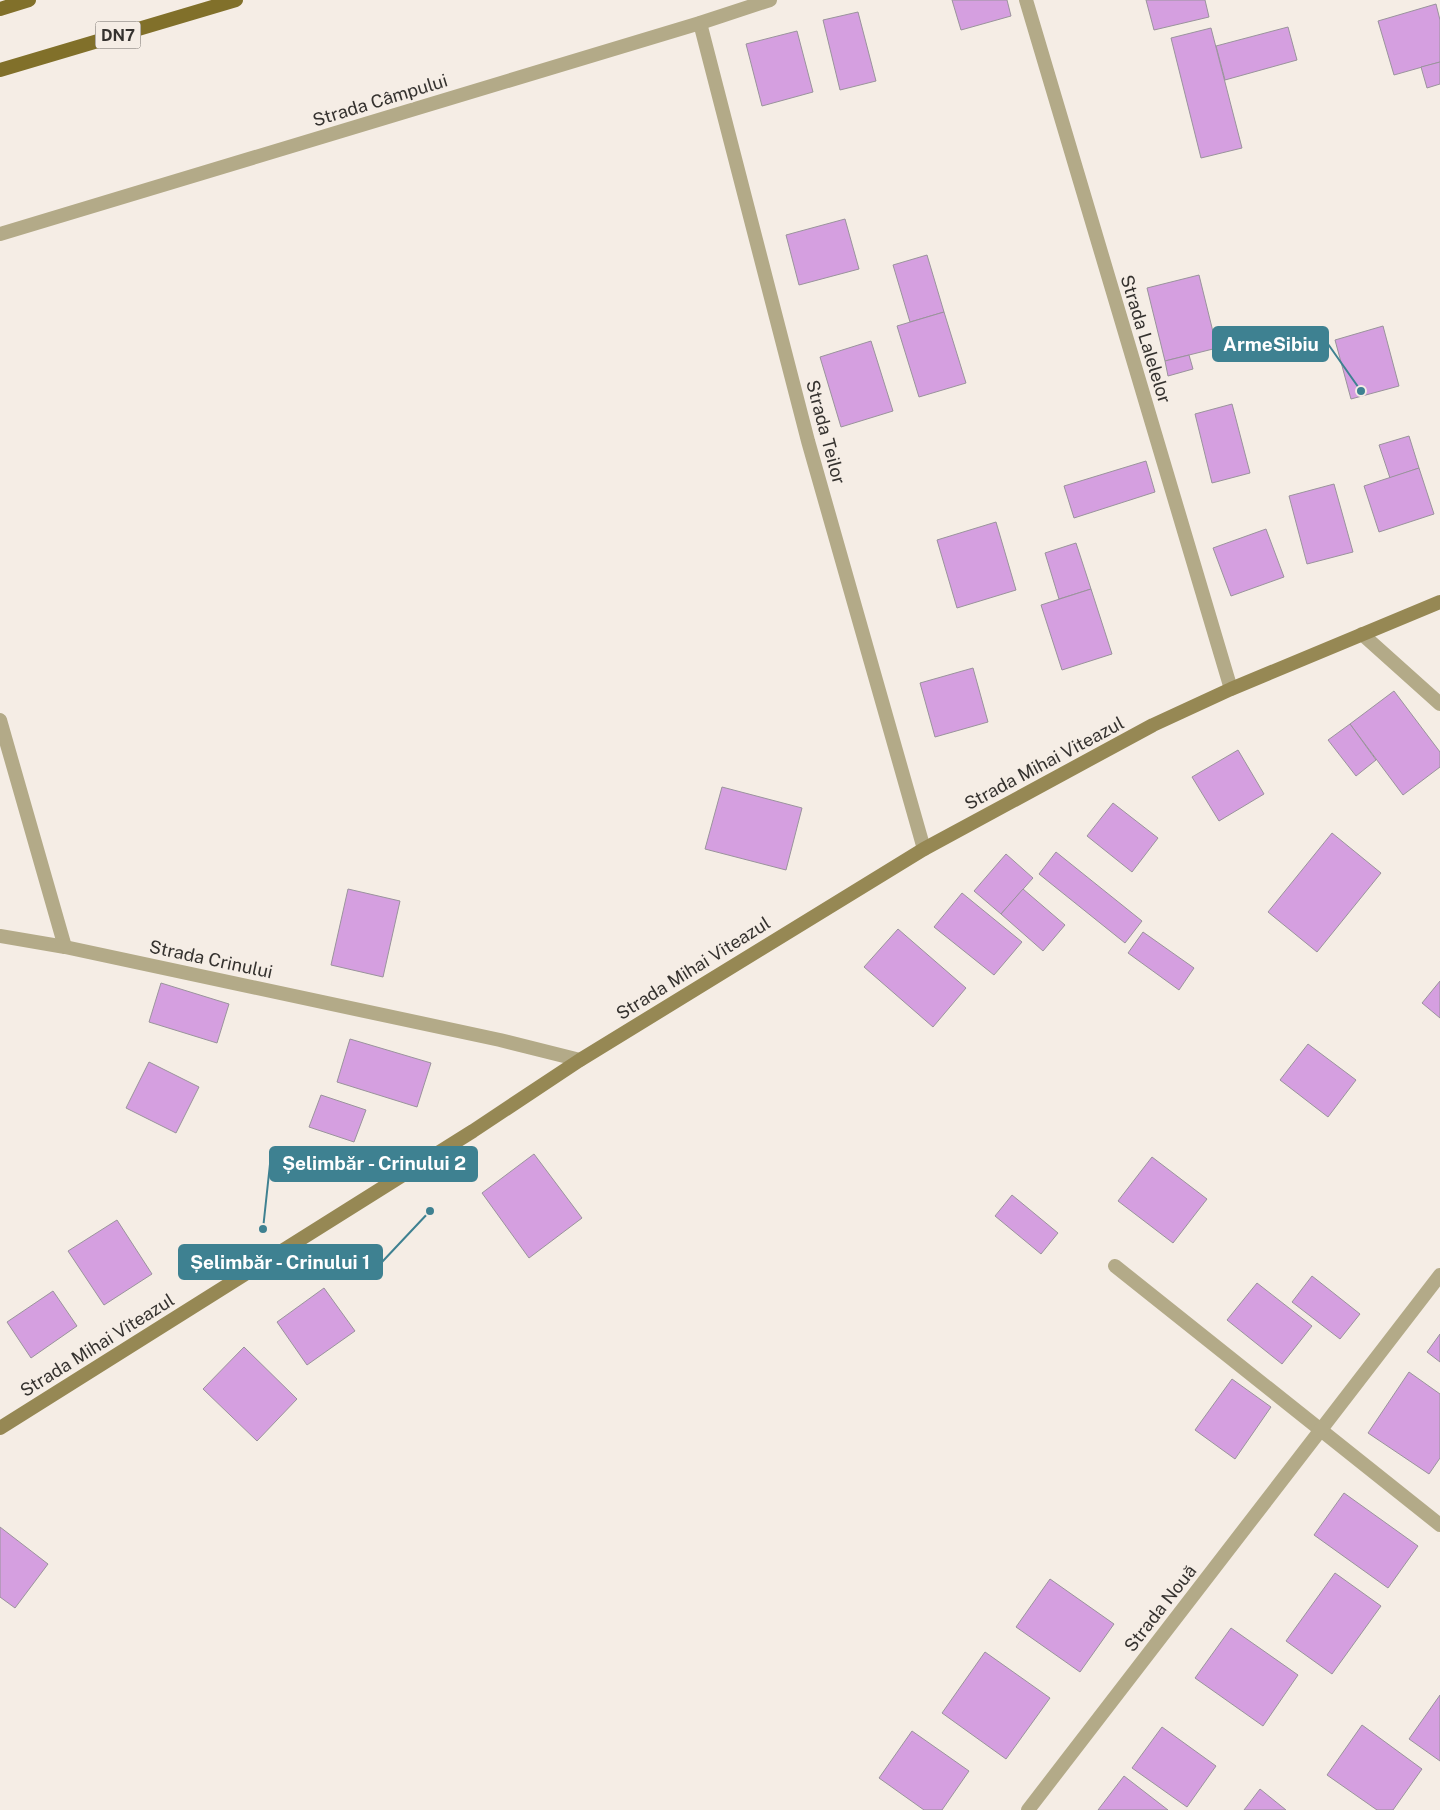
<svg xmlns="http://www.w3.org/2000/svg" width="1440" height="1810" font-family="'Public Sans',sans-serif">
<rect width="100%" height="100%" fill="#f5ede5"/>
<g fill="#d59fe0" stroke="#9a939c">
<path d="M952,0h55l4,16 -50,14z"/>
<path d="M1146,0h59l4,17 -55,13z"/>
<path d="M1436,4l4,16v42l-46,13 -16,-54z"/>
<path d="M858,12l18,69 -36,9 -17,-70z"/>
<path d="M1288,27l9,33 -72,20 -9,-34z"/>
<path d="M1211,28l31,120 -41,10 -30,-120z"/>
<path d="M797,31l16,61 -51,14 -16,-62z"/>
<path d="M1440,62v22l-13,4 -6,-21z"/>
<path d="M845,219l14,50 -60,16 -13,-50z"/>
<path d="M927,255l17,57 -34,10 -17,-57z"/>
<path d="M1199,275l18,73 -52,13 -18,-73z"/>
<path d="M944,312l22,71 -47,14 -22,-71z"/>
<path d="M1383,326l16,60 -48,13 -16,-59z"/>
<path d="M871,341l22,70 -52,16 -21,-70z"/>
<path d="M1189,355l4,14 -25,7 -3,-15z"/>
<path d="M1232,404l18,69 -38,10 -17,-69z"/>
<path d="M1409,436l10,32 -29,10 -11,-33z"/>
<path d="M1146,461l9,31 -81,26 -10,-32z"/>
<path d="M1419,468l15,46 -55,18 -15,-46z"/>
<path d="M1334,484l19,68 -46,12 -18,-68z"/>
<path d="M996,522l20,68 -59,18 -20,-68z"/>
<path d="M1266,529l18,48 -53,19 -18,-48z"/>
<path d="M1076,543l15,46 -32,10 -14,-46z"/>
<path d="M1091,589l21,65 -50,16 -21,-65z"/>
<path d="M973,668l15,54 -53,15 -15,-54z"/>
<path d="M1394,691l46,61v15l-37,28 -53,-71z"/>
<path d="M1350,724l26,36 -20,16 -28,-36z"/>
<path d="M1238,750l26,44 -45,27 -27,-44z"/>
<path d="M722,787l80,21 -16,62 -81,-21z"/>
<path d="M1113,803l45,35 -26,34 -45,-36z"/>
<path d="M1332,833l49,40 -64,79 -49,-40z"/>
<path d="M1056,852l86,69 -17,22 -86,-69z"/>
<path d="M1006,854l27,24 -32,36 -27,-23z"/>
<path d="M348,889l52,12 -17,76 -52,-12z"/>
<path d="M1023,889l42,36 -22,26 -42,-37z"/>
<path d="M962,893l60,49 -28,33 -60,-48z"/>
<path d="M898,929l68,59 -33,39 -69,-60z"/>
<path d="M1143,932l51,36 -15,22 -51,-37z"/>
<path d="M1440,981v37l-18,-15z"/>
<path d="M161,983l68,21 -12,39 -68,-21z"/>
<path d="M350,1039l81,24 -14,44 -80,-25z"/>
<path d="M1308,1044l48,36 -28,37 -48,-37z"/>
<path d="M149,1062l50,25 -23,46 -50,-25z"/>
<path d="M321,1095l45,15 -12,32 -45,-15z"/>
<path d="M534,1154l48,64 -53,40 -47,-65z"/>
<path d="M1152,1157l55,42 -34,44 -55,-42z"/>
<path d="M1012,1195l46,38 -17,21 -46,-38z"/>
<path d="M117,1220l35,54 -48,31 -36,-54z"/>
<path d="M1312,1276l48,38 -20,25 -48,-37z"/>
<path d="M1257,1283l55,43 -30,38 -55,-44z"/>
<path d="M324,1288l31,43 -48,34 -30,-43z"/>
<path d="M53,1291l24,35 -46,32 -24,-36z"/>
<path d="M1440,1334v28l-13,-10z"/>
<path d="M244,1347l53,52 -40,42 -54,-52z"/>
<path d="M1409,1372l31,22v64l-11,16 -61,-41z"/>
<path d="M1232,1379l39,28 -36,52 -40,-29z"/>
<path d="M1344,1493l74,53 -30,42 -74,-53z"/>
<path d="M0,1527l48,37 -33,44 -15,-11z"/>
<path d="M1335,1573l46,33 -49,68 -46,-33z"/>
<path d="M1050,1579l64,45 -34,48 -64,-45z"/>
<path d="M1231,1628l67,47 -35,51 -68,-48z"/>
<path d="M985,1652l65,46 -44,61 -64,-46z"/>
<path d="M1440,1695v66l-31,-22z"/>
<path d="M1362,1725l60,44 -29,41h-16l-50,-35z"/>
<path d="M1162,1727l54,39 -29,41 -55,-39z"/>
<path d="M912,1731l57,40 -27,39h-18l-45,-32z"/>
<path d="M1124,1776l44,34h-70z"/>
<path d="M1260,1789l26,21h-42z"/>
</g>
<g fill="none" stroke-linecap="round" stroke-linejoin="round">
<g stroke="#b3aa88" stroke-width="14">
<path d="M1026,0l205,689"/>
<path d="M700,23l108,418 116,408"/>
<path d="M0,234l700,-211 70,-23"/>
<path d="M1362,634l78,70"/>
<path d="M0,720l65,227"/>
<path d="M0,936l65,11 435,93 80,20"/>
<path d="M1115,1266l325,259"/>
<path d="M1028,1810l412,-535"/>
</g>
<path stroke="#968854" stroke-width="14" d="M0,1428l473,-297 107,-71 344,-211 229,-124 78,-36 209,-87"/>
<g stroke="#81702a" stroke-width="14">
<path d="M0,9l29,-9"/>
<path d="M0,70l236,-70"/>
</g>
</g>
<g text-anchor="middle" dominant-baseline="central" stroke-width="4.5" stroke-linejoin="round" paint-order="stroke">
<rect fill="#f5ede5" stroke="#6f6a66" stroke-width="1" x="95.5" y="21.5" width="45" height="27" rx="4"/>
<g font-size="16" font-weight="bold" fill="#35322f">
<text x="118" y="35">DN7</text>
</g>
<g font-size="18" fill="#35322f" stroke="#f5ede5">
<text transform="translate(380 100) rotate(-17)">Strada Câmpului</text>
<text transform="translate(1146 339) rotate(73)">Strada Lalelelor</text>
<text transform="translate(826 432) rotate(75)">Strada Teilor</text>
<text transform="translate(1044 763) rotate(-28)">Strada Mihai Viteazul</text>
<text transform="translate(211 959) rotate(12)">Strada Crinului</text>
<text transform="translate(693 968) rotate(-32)">Strada Mihai Viteazul</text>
<text transform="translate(97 1345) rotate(-32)">Strada Mihai Viteazul</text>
<text transform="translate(1160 1608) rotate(-52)">Strada Nouă</text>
</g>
</g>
<path fill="none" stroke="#3e8191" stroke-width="2" d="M1361 391L1328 344M263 1229L270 1164M430 1211L382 1262"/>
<g fill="#3e8191" stroke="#f5ede5" stroke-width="2">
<circle cx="1361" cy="391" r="5"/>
<circle cx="263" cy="1229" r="5"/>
<circle cx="430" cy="1211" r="5"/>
</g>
<g fill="#3e8191" stroke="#3e8191" stroke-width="2">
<rect x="1213" y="327" width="115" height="34" rx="5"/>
<rect x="270" y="1147" width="207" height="34" rx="5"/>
<rect x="179" y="1245" width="203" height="34" rx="5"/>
</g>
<g font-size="19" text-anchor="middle" font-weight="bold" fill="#fff">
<text x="1271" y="351">ArmeSibiu</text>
<text x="374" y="1170">Șelimbăr - Crinului 2</text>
<text x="280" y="1269">Șelimbăr - Crinului 1</text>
</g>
</svg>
